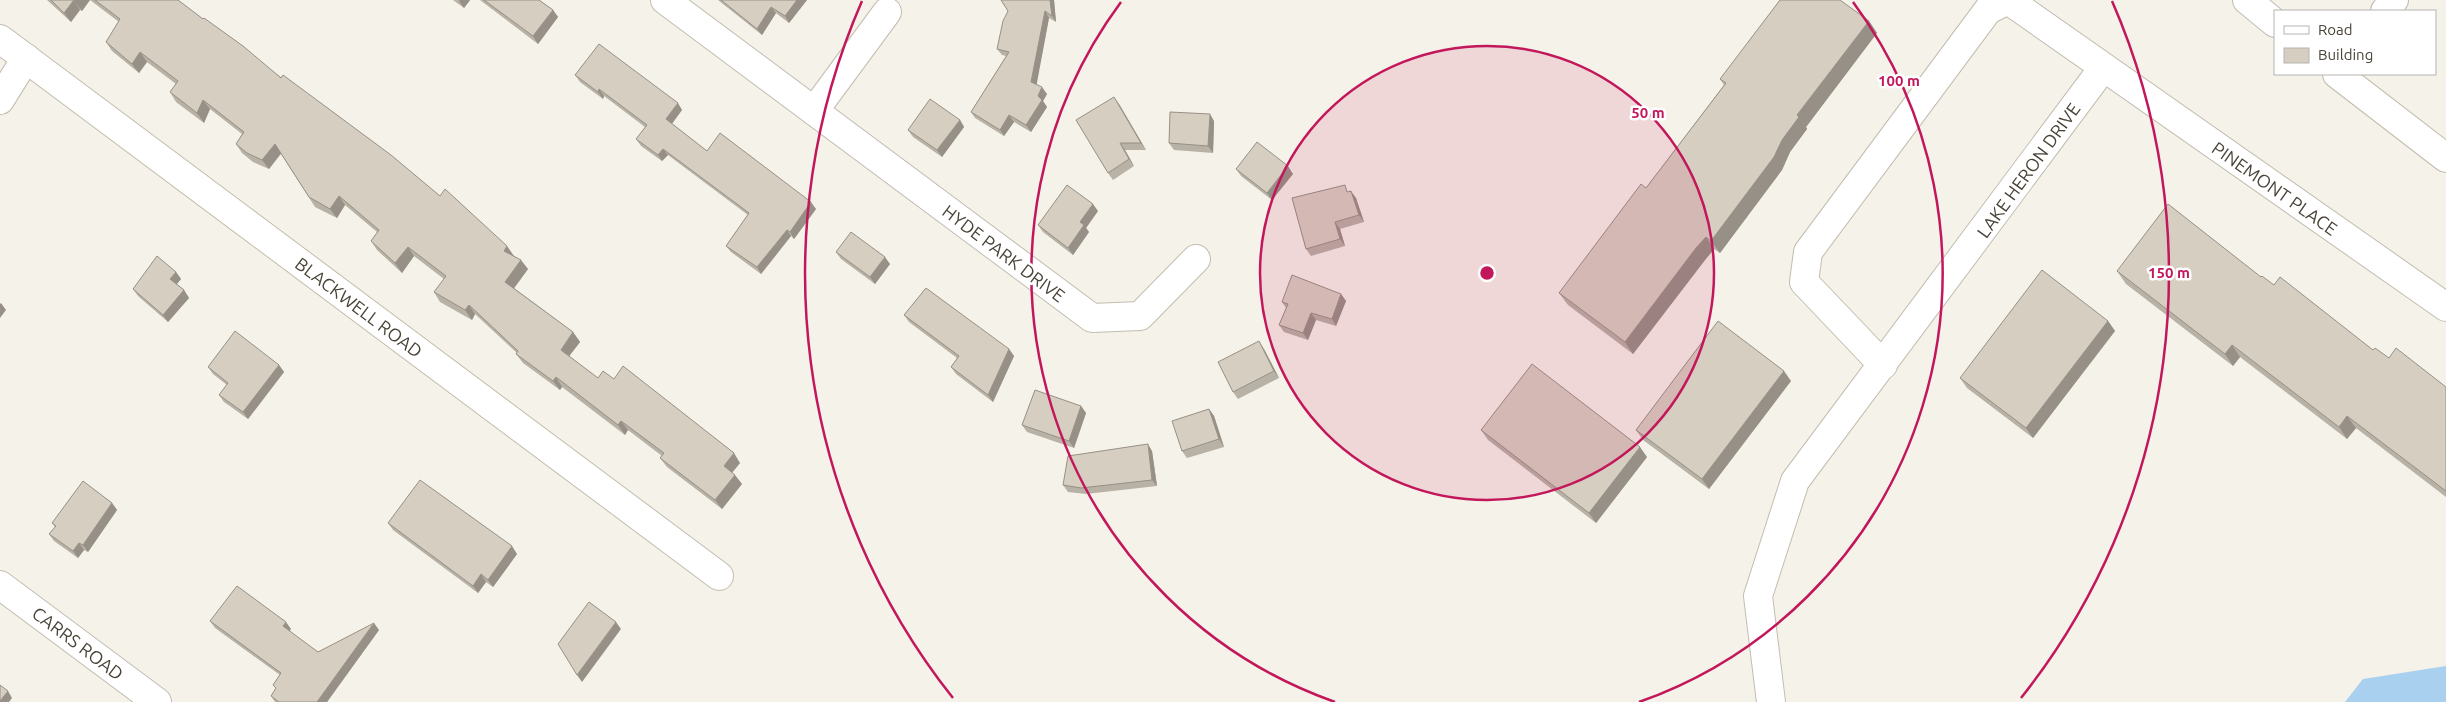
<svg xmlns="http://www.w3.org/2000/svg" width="2446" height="702" font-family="Ubuntu,sans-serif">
<rect width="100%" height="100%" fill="#f5f2ea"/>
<path fill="#a9d0ef" d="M2446,666v36h-101l18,-23z"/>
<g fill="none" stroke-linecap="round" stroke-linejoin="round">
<defs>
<g id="minor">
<path d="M665,0l427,318 48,-2 56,-57"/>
<path d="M2008,0l438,307"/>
<path d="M2247,0l28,23"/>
<path d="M2385,11l9,-11"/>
<path d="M0,39l719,537"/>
<path d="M2337,74l109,84"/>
<path d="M0,100l26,-42"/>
<path d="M814,111l73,-99"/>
<path d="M1883,365l-79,-83 4,-30 180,-242 20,-10"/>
<path d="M0,585l157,117"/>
<path d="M1771,702l-13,-106 37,-115 308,-413"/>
</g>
</defs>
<use href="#minor" stroke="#c3bdb0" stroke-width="30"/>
<use href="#minor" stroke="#fff" stroke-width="28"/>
</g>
<g fill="#b8b1a5">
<path d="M47,0h131l25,19 237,177 74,60 14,13 -14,19 59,44 7,10 -11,14 29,22 16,1 126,84 -8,10 10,11 -20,25 -55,-42 -7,-9 2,-2 -34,-26 -3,5 -63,-48 -2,3 -37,-27 -7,-9 1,-1 -42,-39 -3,6 -32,-18 -6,-10 10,-13 -30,-23 -12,17 -25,-23 -6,-9 6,-9 -32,-27 -8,13 -22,-11 -34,-53 -12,15 -16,-7 -11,-9 -6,-9 6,-10 -32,-25 -6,14 -28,-21 -6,-10 6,-8 -29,-22 -8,11 -27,-22 -6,-9 13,-20 -29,-22 -8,11 -2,-1 -9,12z"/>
<path d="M453,0h17l-6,8z"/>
<path d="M480,0h59l14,10 5,7 -20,27z"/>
<path d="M718,0h89l-18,23 -13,-10 -14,22z"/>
<path d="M1001,0h53l2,22 -7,-4 -13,66 11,10 -4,7 4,6 -16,25 -17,-10 -10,14 -29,-18 -4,-6 35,-56 -4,-1 -5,-6 11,-38z"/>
<path d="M1869,21l8,12 -71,94 1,2 -17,23 -8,18 -62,83 -6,-4 -9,11 -72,94 -65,-49 -9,-12 87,-105 78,-103 -4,-6z"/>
<path d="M575,75l107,35 -10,14 35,27 109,58 -22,30 -3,-3 -30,38 -30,-22 -5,-6 22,-31 -80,-60 -6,6 -21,-15 -5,-7 9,-12 -41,-31 -1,3 -23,-17z"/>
<path d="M1119,104l27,46h-21l9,16 -21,14 -5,-7z"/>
<path d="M960,120l4,7 -22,30 -29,-20 -5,-7z"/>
<path d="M1214,121l-1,32 -39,-3 -5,-7z"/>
<path d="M1236,169l57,5 -21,26 -31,-24z"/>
<path d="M1349,191l7,7 8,24 -24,7 5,17 -34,10 -5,-7z"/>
<path d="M1098,211l-12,17 3,4 -16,23 -30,-23 -5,-7z"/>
<path d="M836,252l54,12 -15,20 -34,-25z"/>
<path d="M2117,271l144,6 13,8 99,65 73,37v110l-90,-69 -9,11 -107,-82 -7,9 -107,-82z"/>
<path d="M176,272l5,7 -4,5 7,6 5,8 -21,24 -30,-26 -5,-7z"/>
<path d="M1341,294l5,7 -10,25 -20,-6 -8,20 -24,-8 -5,-7 7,-17 -4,-6z"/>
<path d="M904,315l105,34 5,7 -21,46 -37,-28 -5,-7 6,-9 -48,-36z"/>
<path d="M2108,321l7,10 -82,107 -66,-50 -7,-10z"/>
<path d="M1264,349l15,29 -41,21 -5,-7z"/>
<path d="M279,365l5,7 -36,47 -24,-17 -5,-7 8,-10 -14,-11 -5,-7z"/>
<path d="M1791,381l-82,108 -66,-49 -7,-10z"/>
<path d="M1081,406l5,7 -12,35 -47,-16 -5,-7z"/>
<path d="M1209,409l5,7 10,31 -37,11 -5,-7z"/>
<path d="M1481,430l166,27 -51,66 -108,-83z"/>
<path d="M1152,451l5,35 -71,8 -18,-2 -5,-7z"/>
<path d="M112,503l5,7 -29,42 -4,-2 -6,8 -24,-17 -5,-7 6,-7 -3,-4z"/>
<path d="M388,523l129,31 -24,33 -7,-5 -8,11 -85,-63z"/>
<path d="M210,621l81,8 -2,2 29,21 61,-22 -52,72h-52l-4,-6 5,-7 -3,-4 7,-10 -65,-47z"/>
</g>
<g fill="#969086">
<path d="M74,0l6,10 -9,12 -7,-9z"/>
<path d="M76,0h14l-8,11 -7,-9z"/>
<path d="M460,0h10l-6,8 -5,-7z"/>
<path d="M797,0h10l-18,23 -4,-7z"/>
<path d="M1050,0h4l2,22 -4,-6z"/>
<path d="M771,7l5,6 -14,22 -5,-6z"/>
<path d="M553,10l5,7 -20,27 -5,-8z"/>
<path d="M1045,11l4,7 -13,70 -5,-6z"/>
<path d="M1869,21l8,12 -71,94 1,2 -17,23 -8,18 -62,83 -9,-12 86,-126z"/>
<path d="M140,52l7,10 -8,11 -7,-9z"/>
<path d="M1042,87l5,7 -4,7 4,6 -16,25 -5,-7 12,-29z"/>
<path d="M599,89l5,7 -1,3 -5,-7z"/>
<path d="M1114,97l5,7 27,46 -5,-7z"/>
<path d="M203,100l7,9 -6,14 -7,-10z"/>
<path d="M678,103l4,7 -12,16 -4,-7z"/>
<path d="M1210,114l4,7 -1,32 -5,-7z"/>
<path d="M1009,115l5,7 -10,14 -4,-6z"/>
<path d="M960,120l4,7 -22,30 -5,-7z"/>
<path d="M1120,143l5,7 9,16 -5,-7z"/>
<path d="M275,144l6,9 -12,16 -7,-9z"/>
<path d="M663,149l5,6 -6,6 -4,-6z"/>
<path d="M1288,166l5,8 -21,26 -5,-7z"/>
<path d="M1351,191l5,7 8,24 -5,-7z"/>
<path d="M339,196l6,9 -8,13 -7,-9z"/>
<path d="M811,202l5,7 -22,30 -4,-7z"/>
<path d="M1093,204l5,7 -12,17 3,4 -16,23 -5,-7 12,-26z"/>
<path d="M1335,222l5,7 5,17 -5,-7z"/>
<path d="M787,230l4,6 -30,38 -4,-7z"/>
<path d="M1706,237l8,12 -9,11 -72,94 -8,-12 71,-94z"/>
<path d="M507,246l7,10 -10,-5z"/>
<path d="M408,247l6,9 -12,17 -7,-10z"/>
<path d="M885,257l5,7 -15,20 -5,-7z"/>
<path d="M521,260l7,9 -16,22 -7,-9z"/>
<path d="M176,272l5,7 -6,7 -5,-7z"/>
<path d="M184,290l5,8 -21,24 -5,-7z"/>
<path d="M1341,294l5,7 -10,25 -4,-7z"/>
<path d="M1,303l5,7 -6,8v-14z"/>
<path d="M469,305l6,9 -3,6 -7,-10z"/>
<path d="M1311,313l5,7 -8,20 -5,-7z"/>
<path d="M2108,321l7,10 -82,107 -7,-10z"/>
<path d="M573,332l7,10 -13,17 -6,-9z"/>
<path d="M1259,341l5,8 15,29 -5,-7z"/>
<path d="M2232,345l8,12 -7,9 -8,-12z"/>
<path d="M1009,349l5,7 -21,46 -5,-7z"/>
<path d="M279,365l5,7 -36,47 -5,-7z"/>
<path d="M1784,371l7,10 -82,108 -7,-10z"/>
<path d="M556,377l6,10 -2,3 -7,-9z"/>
<path d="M1081,406l5,7 -12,35 -5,-7z"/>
<path d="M1209,409l5,7 10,31 -5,-8z"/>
<path d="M2347,416l9,12 -9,11 -8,-12z"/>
<path d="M621,421l7,9 -3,5 -7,-10z"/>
<path d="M1148,444l4,7 5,35 -5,-6z"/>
<path d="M1640,447l7,10 -51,66 -7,-10z"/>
<path d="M734,453l6,10 -10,12 -6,-9z"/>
<path d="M735,475l7,9 -20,25 -7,-9z"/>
<path d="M112,503l5,7 -29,42 -5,-7z"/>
<path d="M79,543l5,7 -6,8 -5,-7z"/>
<path d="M512,546l5,8 -24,33 -5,-7z"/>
<path d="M481,574l5,8 -8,11 -5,-7z"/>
<path d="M286,622l5,7 -3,4 -5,-7z"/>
<path d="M616,622l5,7 -39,53 -5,-7z"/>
<path d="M374,623l5,7 -52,72h-10z"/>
<path d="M8,691l4,7 -3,4h-9v-1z"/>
</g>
<g fill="#d6cec0" stroke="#969086">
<path d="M51,0h25l-1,2 -1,-2 -10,13z"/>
<path d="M95,0h83l25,19 1,-1 39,28 38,32 2,-3 108,80 49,41 5,-7 62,57 -3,5 17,9 -16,22 68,50 -12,18 37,28 5,-7 11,8 9,-13 111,87 -10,13 11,9 -20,25 -55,-42 4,-5 -43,-32 -3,4 -62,-48 -3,4 -37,-27 2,-3 -49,-46 -4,5 -31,-18 12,-16 -38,-29 -13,16 -24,-22 8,-11 -40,-34 -9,13 -21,-12 -34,-53 -13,16 -15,-7 -11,-9 8,-12 -41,-32 -6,13 -27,-21 8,-11 -38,-29 -8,12 -26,-22 14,-23z"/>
<path d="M484,0h55l14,10 -20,26z"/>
<path d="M721,0h76l-12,16 -14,-9 -14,22z"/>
<path d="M1001,0h49l2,16 -7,-5 -14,71 11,5 -4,9 4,4 -16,25 -17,-10 -9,15 -29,-18 38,-60 -12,-3 6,-28 5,-10z"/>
<path d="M1780,0h60l29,21 -72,94 2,2 -17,23 -8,17 -63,84 -5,-4 -10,11 -71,94 -66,-49 82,-109 5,4 80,-105 -6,-4z"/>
<path d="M599,44l79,59 -12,16 41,32 13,-18 91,69 -21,30 -3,-2 -30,37 -31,-21 23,-33 -86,-64 -5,6 -22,-16 11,-14 -48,-36 -1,3 -23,-17z"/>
<path d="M1114,97l27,46h-21l9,16 -21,14 -32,-53z"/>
<path d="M930,99l30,21 -23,30 -29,-20z"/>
<path d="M1170,112l40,2 -2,32 -39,-3z"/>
<path d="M1257,142l31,24 -21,27 -31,-24z"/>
<path d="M1067,185l26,19 -13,18 4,3 -16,23 -30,-23z"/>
<path d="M1345,185l2,7 4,-1 8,24 -24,7 5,17 -34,10 -14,-51z"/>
<path d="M2168,204l93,73 1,-1 12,9 6,-8 93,73 2,-2 14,10 7,-10 50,39v104l-99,-75 -8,11 -107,-82 -7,9 -108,-83z"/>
<path d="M851,232l34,25 -15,20 -34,-25z"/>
<path d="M157,256l19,16 -6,7 14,11 -21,25 -30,-26z"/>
<path d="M2042,270l66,51 -82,107 -66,-50z"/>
<path d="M1292,275l49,19 -9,25 -21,-6 -8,20 -24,-8 9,-21 -6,-2z"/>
<path d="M926,288l83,61 -21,46 -37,-28 8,-11 -55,-41z"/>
<path d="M1718,321l66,50 -82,108 -66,-49z"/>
<path d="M235,331l44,34 -36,47 -24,-17 9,-12 -20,-16z"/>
<path d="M1259,341l15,30 -41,21 -15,-30z"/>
<path d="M1532,364l108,83 -51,66 -108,-83z"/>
<path d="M1035,390l46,16 -12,35 -47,-16z"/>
<path d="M1209,409l10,30 -37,12 -10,-30z"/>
<path d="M1148,444l4,36 -71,8 -18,-3 5,-29z"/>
<path d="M420,480l92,66 -24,34 -7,-6 -8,12 -85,-63z"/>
<path d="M83,481l29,22 -29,42 -4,-2 -6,8 -24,-17 7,-8 -4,-3z"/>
<path d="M237,586l49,36 -3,4 35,26 56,-29 -57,79h-38l-8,-6 5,-8 -3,-3 8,-12 -71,-52z"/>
<path d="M589,602l27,20 -39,53 -19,-31z"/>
<path d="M0,685l8,6 -8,10z"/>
</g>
<circle cx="1487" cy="273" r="227" fill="#c2185b" fill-opacity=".12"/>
<g fill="none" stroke="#c2185b" stroke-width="2.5">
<circle cx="1487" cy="273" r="227"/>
<path d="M1335 702A455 455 0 0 1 1121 2M1853 2A455 455 0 0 1 1639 702"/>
<path d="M953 698A682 682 0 0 1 862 1M2112 1A682 682 0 0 1 2021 698"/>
</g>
<g text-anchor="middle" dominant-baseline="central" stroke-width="5" stroke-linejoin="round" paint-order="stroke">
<g font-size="18" fill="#494338" stroke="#fff">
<text transform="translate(2028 170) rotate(-54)">LAKE HERON DRIVE</text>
<text transform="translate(2275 188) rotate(35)">PINEMONT PLACE</text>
<text transform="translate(1004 253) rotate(37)">HYDE PARK DRIVE</text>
<text transform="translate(359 307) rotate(37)">BLACKWELL ROAD</text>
<text transform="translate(78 643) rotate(37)">CARRS ROAD</text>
</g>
</g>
<circle cx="1487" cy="273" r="8" fill="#c2185b" stroke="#fff" stroke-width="2.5"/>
<g font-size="15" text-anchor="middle" font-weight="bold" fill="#c2185b" stroke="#fff" stroke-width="5" stroke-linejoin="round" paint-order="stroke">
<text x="1899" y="86">100 m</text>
<text x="1648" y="118">50 m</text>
<text x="2169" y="278">150 m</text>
</g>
<rect x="2274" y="10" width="162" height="65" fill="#ffffff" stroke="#b6b4af"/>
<rect x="2284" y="26" width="25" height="8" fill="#ffffff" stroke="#b6b4af"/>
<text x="2318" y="35" font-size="15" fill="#494338">Road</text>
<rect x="2284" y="48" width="25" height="15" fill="#d6cec0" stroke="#b6b4af"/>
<text x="2318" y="60" font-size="15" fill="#494338">Building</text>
</svg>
